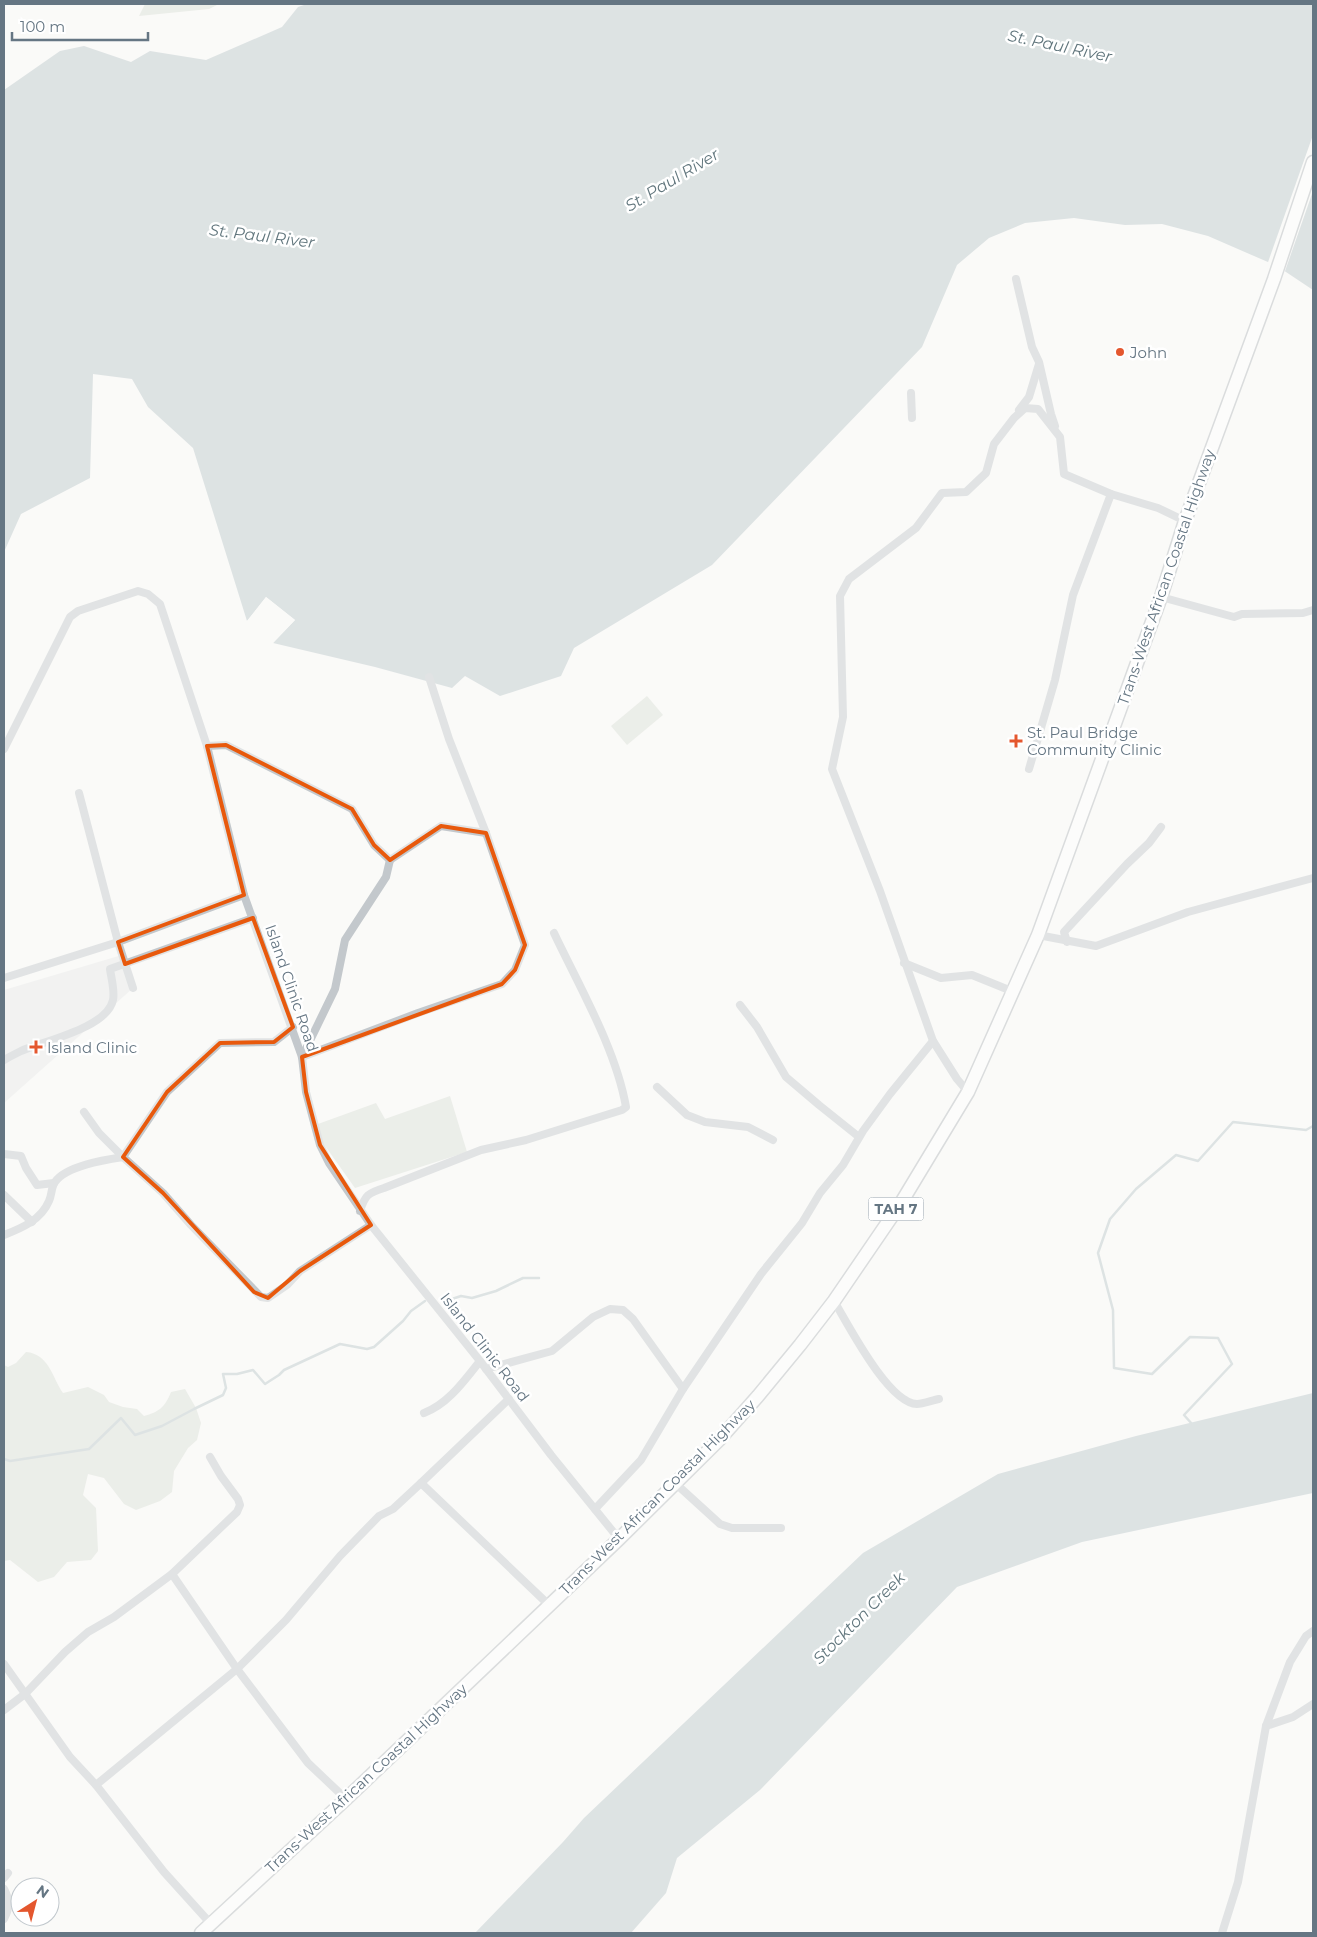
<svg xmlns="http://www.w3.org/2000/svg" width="1317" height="1937" font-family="Montserrat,sans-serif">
<rect width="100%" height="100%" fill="#fafaf8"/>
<path fill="#e8e9e9" d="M122,955l11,33 -129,115v-113z"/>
<g fill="#dadfd7">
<path d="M145,4h74l-10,5 -70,7z"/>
<path d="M647,696l16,19 -36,30 -16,-19z"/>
<path d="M450,1096l17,56 -112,36 -32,-45 -5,-19 58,-21 9,16z"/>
<path d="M26,1352c23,2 26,25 37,41l25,-6 16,8 5,7 14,5 14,2 7,7c15,-4 21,-9 27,-24l14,-3 11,19 5,15 -4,17 -9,8 -14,23 -2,21 -12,9 -24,9 -12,-6 -20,-26 -16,-4 -5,21 13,13 2,43 -7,9 -24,2 -13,15 -16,5 -28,-22 -6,1v-196l4,2 8,-4z"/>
</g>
<g fill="#bbc7cb">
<path d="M307,4h1006v286l-36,-24 -69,-30 -46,-12 -37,1 -51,-7 -49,5 -36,15 -32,27 -35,82 -210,218 -138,83 -13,28 -61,20 -35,-20 -13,12 -77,-21 -102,-24 22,-23 -29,-23 -19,24 -54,-173 -45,-41 -16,-28 -39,-5 -3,104 -69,36 -17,38v-462l56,-39 24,-5 47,16 19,-11 56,9 76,-33 16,-20z"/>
<path d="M1313,1393v100l-231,49 -125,45 -197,203 -83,68 -11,35 -35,40h-156l88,-91 21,-24 279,-265 135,-79 138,-38z"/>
</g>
<g fill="#fafaf8">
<path d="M1313,135v56l-29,83 -17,-9z"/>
<path d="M266,597l29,23 -22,23 -2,-1 21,-22 -25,-20 -18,23 -2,-2z"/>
</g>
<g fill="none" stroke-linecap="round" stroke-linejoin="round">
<g stroke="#bbc7cb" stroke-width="2.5">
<path d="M446,1301l15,-5 11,2 24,-7 27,-13h16"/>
<path d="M1192,1424l-8,-9 48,-51 -14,-26 -28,-1 -38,37 -38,-6 -1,-58 -15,-57 12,-34 26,-30 40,-34 22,6 35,-39 73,8 7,-4"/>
<path d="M4,1459l6,2 79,-12 32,-31 14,17 27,-9 32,-17 29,-14 3,-7 -3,-14h14l16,-4 12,14 14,-9 5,-5 56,-26 27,5 7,-2 29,-26 8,-10 14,-10"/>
</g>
<defs>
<path id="trunk" d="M201,1933l145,-134 273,-260 100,-99 39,-44 42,-51 34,-44 67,-98 67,-111 70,-157 123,-338 24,-76 89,-242 39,-117"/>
</defs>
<use href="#trunk" stroke="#b4b9bd" stroke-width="15"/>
<g stroke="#c3c8cc" stroke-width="8">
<path d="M1016,279l16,68 7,15 12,52 4,12"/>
<path d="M911,393l1,25"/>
<path d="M1019,410l10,-13 10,-33"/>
<path d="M1161,597l73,20 8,-3 61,-1 10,-3"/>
<path d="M207,746l19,-1 126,64 22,36 16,15 51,-34 45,7"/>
<path d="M4,749l66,-132 8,-6 60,-20 10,3 12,10 47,142 37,149 58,162 4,35 14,53 9,18 42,62 109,136 71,94 68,84"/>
<path d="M1029,769l26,-89 18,-85 38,-101"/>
<path d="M79,793l39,149 15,46"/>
<path d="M390,860l-4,17 -41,63 -10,49 -33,68 116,-44 84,-29 13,-14 10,-25 -39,-112 -37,-94 -20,-62"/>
<path d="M1038,935l58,11 92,-34 125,-34"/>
<path d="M1067,942l-3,-10 63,-68 22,-21 12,-16"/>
<path d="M904,963l37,15 31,-3 42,17"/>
<path d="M4,978l114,-36 126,-47"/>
<path d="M740,1005l17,22 29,50 33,28 40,32"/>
<path d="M4,1060c5,-3 11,-6 17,-9 23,-10 86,-23 92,-51 2,-9 -2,-23 -3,-31l143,-51"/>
<path d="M657,1087l30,28 18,7 43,5 25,13"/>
<path d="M968,1092l-11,-13 -24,-38 -53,-150 -48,-122 11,-52 -3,-121 9,-17 67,-51 26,-35 24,-1 20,-19 8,-29 20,-26 11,-10 13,1 22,28 4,37 47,20 47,14 27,13"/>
<path d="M84,1112l15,21 24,24 44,-65 53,-49 54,-1 19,-15"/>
<path d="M4,1154l17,2 5,12 11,17 17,-2"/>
<path d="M4,1195l28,27"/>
<path d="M360,1211c5,-16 8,-18 24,-23l97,-38 45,-10 96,-30 4,-3c-10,-58 -47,-121 -72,-174"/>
<path d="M4,1235c18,-7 37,-15 45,-34 3,-6 2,-14 6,-19 11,-16 49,-22 68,-25l40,36 28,32 70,72 7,1 19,-13 13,-14 71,-46"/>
<path d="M834,1301c14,23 54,102 83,103 6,0 16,-4 22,-5"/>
<path d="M486,1369l66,-18 41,-34 17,-8 13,1 10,9 50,70"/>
<path d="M424,1413c24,-9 40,-32 56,-52"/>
<path d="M421,1483l88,-84"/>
<path d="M675,1483l45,41 12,4h49"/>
<path d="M595,1509l46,-49 42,-71 78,-115 41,-51 18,-30 23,-28 20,-34 27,-37 43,-53"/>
<path d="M172,1574l65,95 71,94 38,36"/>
<path d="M4,1664l66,93 26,28 68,87 47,52"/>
<path d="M4,1710l21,-16 40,-42 23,-20 26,-15 58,-43 65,-62 3,-7 -2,-6 -17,-23 -11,-19"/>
<path d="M1266,1726l27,-9 20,-13"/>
<path d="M96,1785l141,-116 49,-49 54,-64 39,-40 14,-7 28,-26 128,122"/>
<path d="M4,1878l4,-5"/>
<path d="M4,1889c6,11 6,18 0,30"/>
<path d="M1222,1933l16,-51 28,-156 24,-64 16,-26 7,-5"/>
</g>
<use href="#trunk" stroke="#fff" stroke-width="12"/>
</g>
<path d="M0 0H1317V1937H0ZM226,745l126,64 22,36 16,15 51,-34 45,7 39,112 -10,25 -13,14 -200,73 4,35 14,53 51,80 -71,46 -32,27 -14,-6 -91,-99 -40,-36 44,-65 53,-49 54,-1 19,-15 -40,-109 -128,46 -7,-22 126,-47 -37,-149z" fill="#fafaf8" fill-opacity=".55" fill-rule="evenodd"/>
<path fill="none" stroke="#e8590c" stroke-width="4" stroke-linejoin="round" d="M226,745l126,64 22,36 16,15 51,-34 45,7 39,112 -10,25 -13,14 -200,73 4,35 14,53 51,80 -71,46 -32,27 -14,-6 -91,-99 -40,-36 44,-65 53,-49 54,-1 19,-15 -40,-109 -128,46 -7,-22 126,-47 -37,-149z"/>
<g fill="#e4572e" stroke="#fff" stroke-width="2">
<circle cx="1120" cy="352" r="5"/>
<path d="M1013.5 733.5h5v5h5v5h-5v5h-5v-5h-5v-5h5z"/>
<path d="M33.5 1039.5h5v5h5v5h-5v5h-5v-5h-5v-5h5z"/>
</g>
<g text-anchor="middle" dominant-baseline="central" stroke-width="5" stroke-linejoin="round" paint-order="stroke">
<rect fill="#fff" stroke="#939fa8" stroke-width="1" x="868.5" y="1197.5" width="55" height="23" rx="4"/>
<g font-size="14" font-weight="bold" fill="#657683">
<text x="896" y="1209">TAH 7</text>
</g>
<g font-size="15" fill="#657683" stroke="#fff" text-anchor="start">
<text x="1130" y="352">John</text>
<text x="1027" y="732">St. Paul Bridge<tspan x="1027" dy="17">Community Clinic</tspan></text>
<text x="47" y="1047">Island Clinic</text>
</g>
<g font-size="15" fill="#657683" stroke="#fff">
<text transform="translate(1166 577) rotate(-71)">Trans-West African Coastal Highway</text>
<text transform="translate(292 988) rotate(71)">Island Clinic Road</text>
<text transform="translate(485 1347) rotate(52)">Island Clinic Road</text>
<text transform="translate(657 1497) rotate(-45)">Trans-West African Coastal Highway</text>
<text transform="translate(366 1778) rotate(-43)">Trans-West African Coastal Highway</text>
</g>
<g font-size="16" font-style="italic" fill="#60757c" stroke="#fff">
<text transform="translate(1060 46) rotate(12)">St. Paul River</text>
<text transform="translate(672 180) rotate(-31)">St. Paul River</text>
<text transform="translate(262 236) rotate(7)">St. Paul River</text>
<text transform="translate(859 1618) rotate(-45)">Stockton Creek</text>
</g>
</g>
<rect width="1317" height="1937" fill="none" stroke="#657683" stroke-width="10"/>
<g transform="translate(35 1902) rotate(36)"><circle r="24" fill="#ffffff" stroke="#c1c8cd"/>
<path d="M0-4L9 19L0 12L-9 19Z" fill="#e4572e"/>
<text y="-8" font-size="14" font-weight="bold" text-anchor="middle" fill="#657683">N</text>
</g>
<path d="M12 32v8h136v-8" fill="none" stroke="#657683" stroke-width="2.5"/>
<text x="20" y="32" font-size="15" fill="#657683" stroke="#ffffff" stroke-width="4" paint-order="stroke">100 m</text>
</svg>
